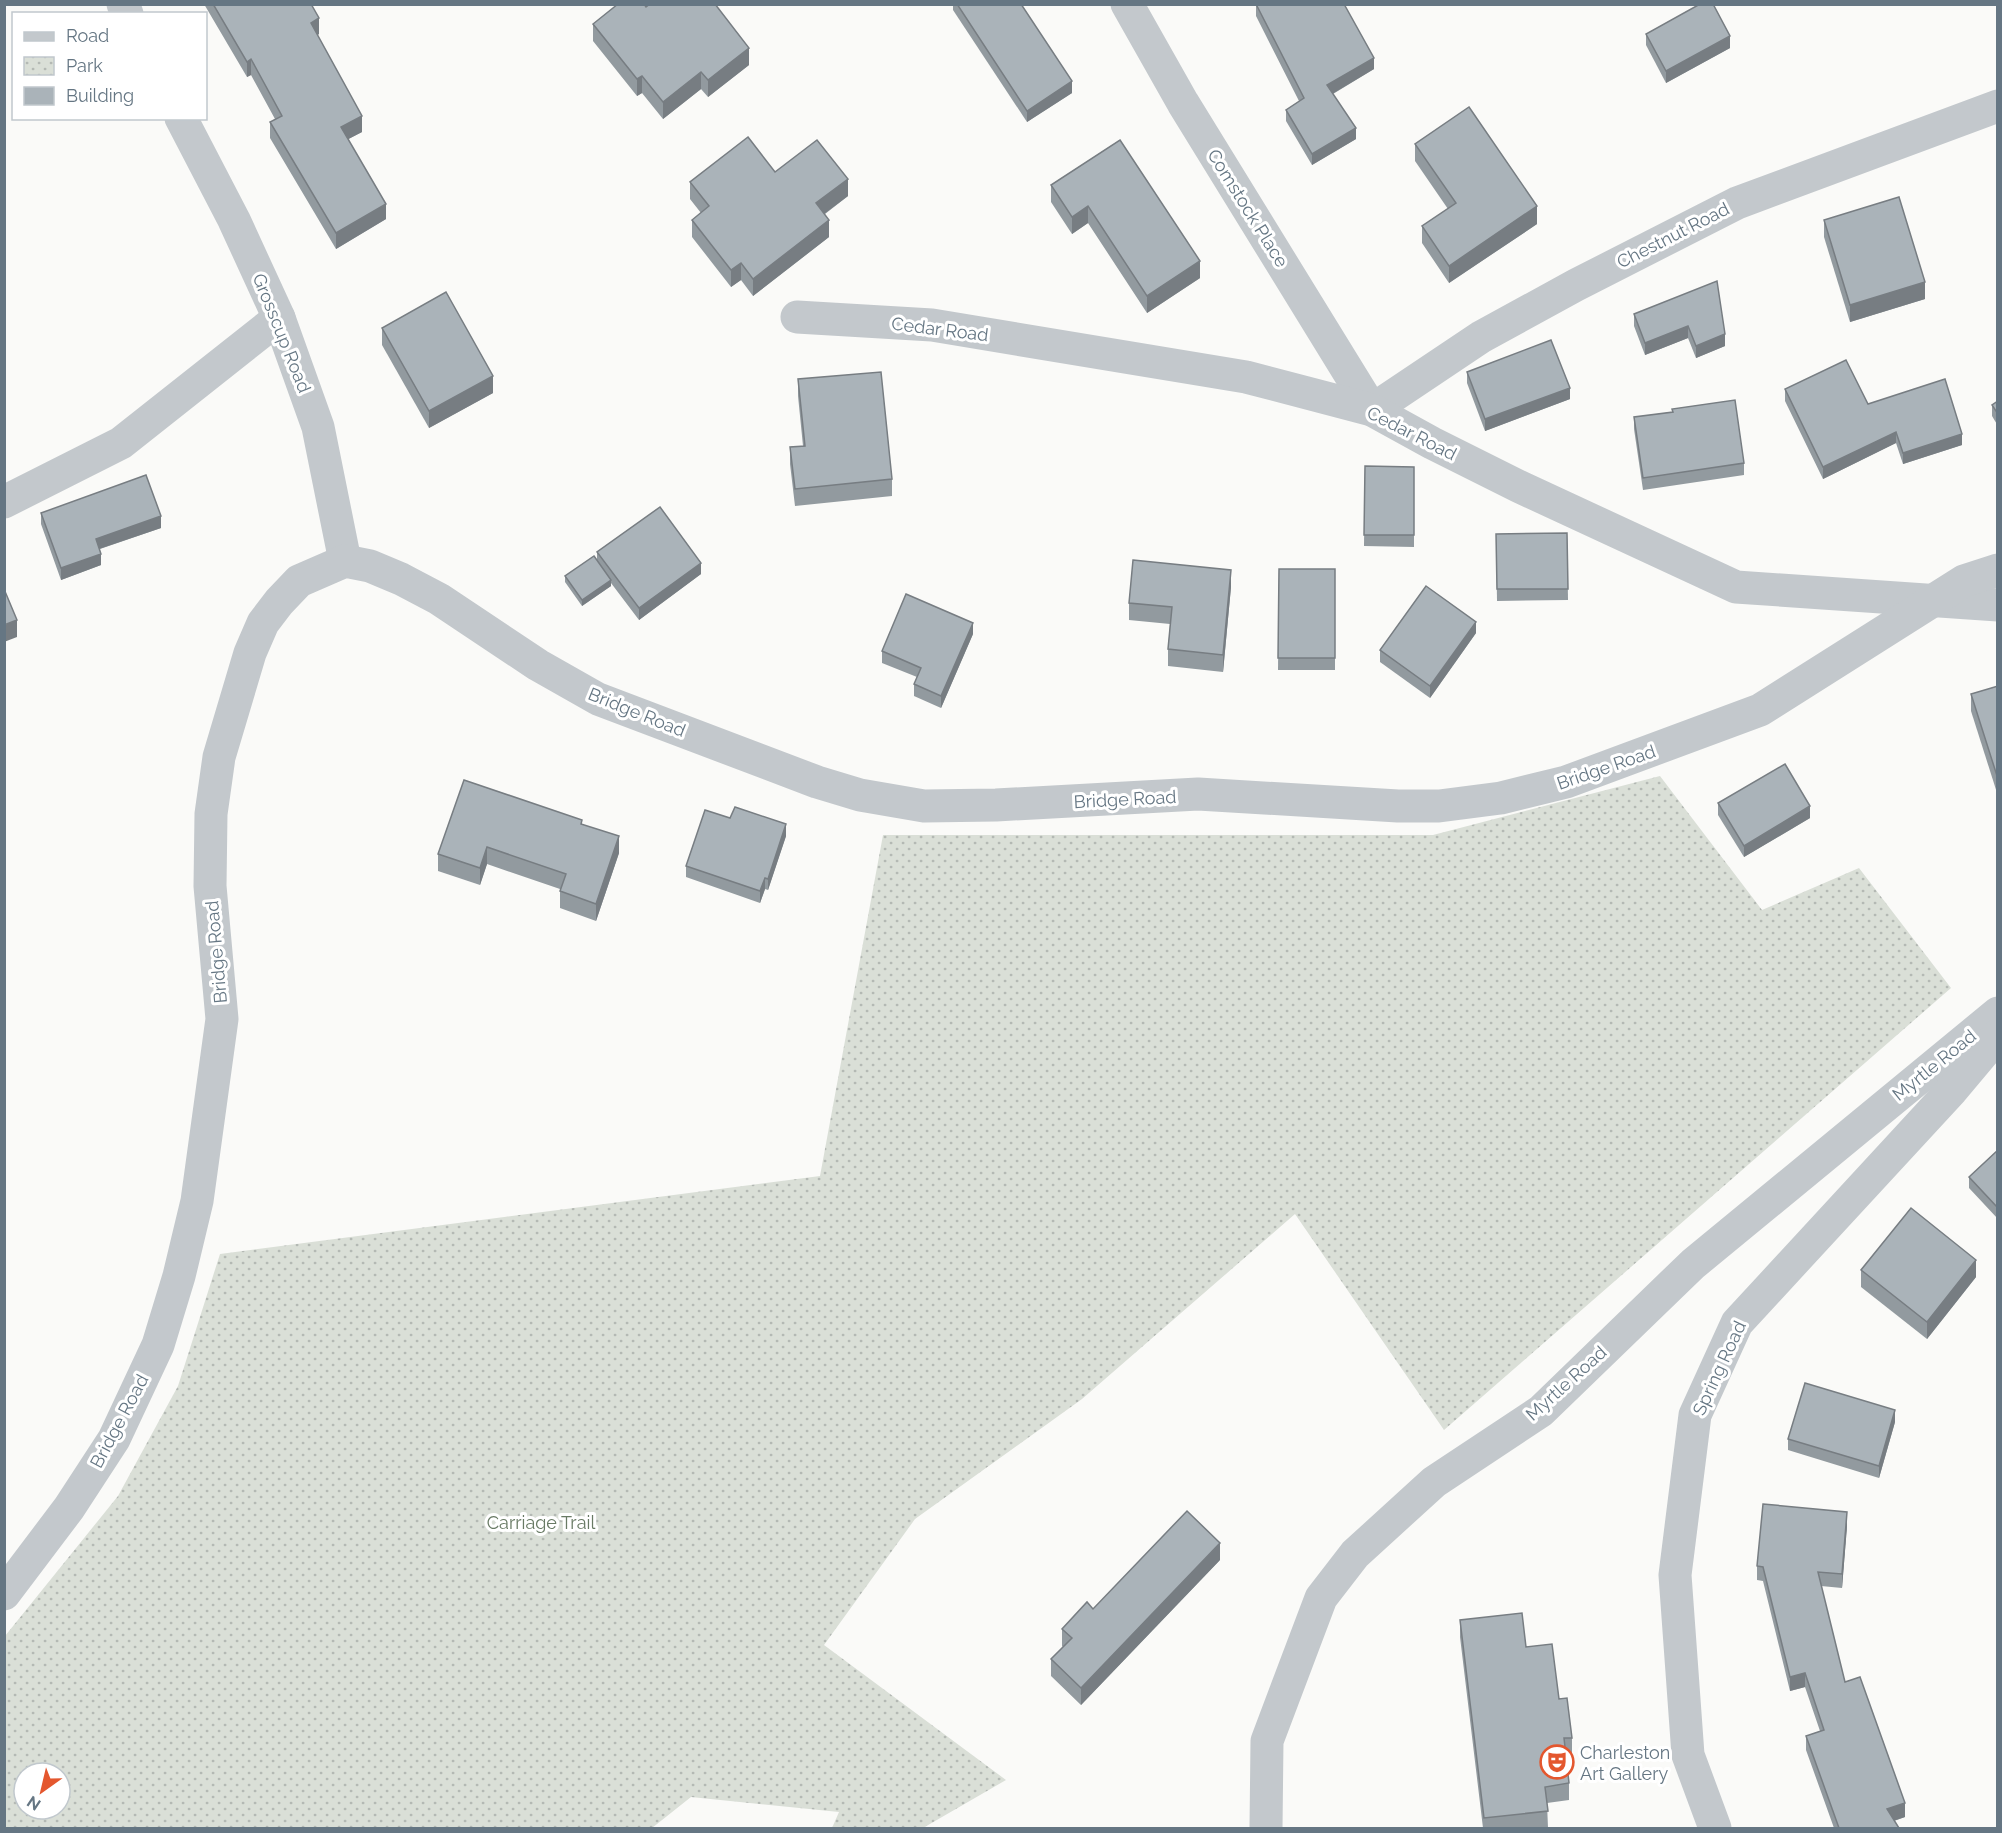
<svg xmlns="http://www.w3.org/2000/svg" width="2002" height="1833" font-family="Raleway,sans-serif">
<defs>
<pattern id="park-dots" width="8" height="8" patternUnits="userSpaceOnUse" patternTransform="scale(1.5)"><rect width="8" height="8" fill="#dadfd7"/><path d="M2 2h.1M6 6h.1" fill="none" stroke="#b4b9b4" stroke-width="1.8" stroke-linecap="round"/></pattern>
</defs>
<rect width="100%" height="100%" fill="#fafaf8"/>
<path fill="url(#park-dots)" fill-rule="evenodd" d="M1660,776l102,134 97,-42 92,120 -507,442 -149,-216 -213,185 -167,120 -91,126 182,135 -83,48h-91l7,-16 -148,-15 -39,31h-647v-192l113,-140 60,-110 42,-132 600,-78 63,-341h550zM24,1773h36v36h-36z"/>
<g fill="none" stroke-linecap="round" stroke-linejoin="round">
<g stroke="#c3c8cc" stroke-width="33">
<path d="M123,4l4,10"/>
<path d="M1127,4l56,99 189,307 109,-73 95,-52 161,-82 261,-97"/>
<path d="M181,118l53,102 45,98 39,109 27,134"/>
<path d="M797,317l135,8 314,52 126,33 60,33 86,43 218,101 262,18"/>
<path d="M4,502l117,-59 158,-125"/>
<path d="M4,1594l65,-86 45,-69 44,-94 21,-69 18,-75 25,-182 -12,-133 1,-72 8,-57 31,-104 13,-30 16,-21 20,-21 46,-20 25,5 31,13 38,20 99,66 60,34 219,83 43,13 64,11 72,-1 202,-11 200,12h41l62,-8 65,-16 194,-72 204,-129 34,-11"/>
<path d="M1266,1828l1,-87 54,-143 34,-44 79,-72 107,-71 152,-147 305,-251"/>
<path d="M1715,1828l-27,-73 -13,-180 20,-160 42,-92 215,-233 46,-55"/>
</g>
</g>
<g fill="#929a9f">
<path d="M204,4h107l8,30 -2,1 45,97 -14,7 38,80 -50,30 -66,-111v-16l5,-3 -24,-44 -4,2z"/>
<path d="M953,4h68l51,89 -45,29 -74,-112z"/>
<path d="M1256,4l118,65 -41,25 23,45 -44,26 -26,-44v-11l13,-9 -43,-85z"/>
<path d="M646,7l103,58 -41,32 -7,-8 -38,30 -21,-26 -5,3 -44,-55v-17z"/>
<path d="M1646,34l84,14 -64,35 -20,-38z"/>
<path d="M1120,140l80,138 -53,35 -59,-90 -16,11 -21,-32v-17z"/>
<path d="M1415,144l122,80 -88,59 -27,-40v-17l26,-17 -33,-48z"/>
<path d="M775,172l73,24 -23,18 4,23 -76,59 -12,-16 -10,7 -39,-50v-17l9,-7 -11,-14v-17z"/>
<path d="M1824,220l101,79 -75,23 -26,-85z"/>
<path d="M1634,314l91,20v12l-29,12 -8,-20 -43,17 -11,-29z"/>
<path d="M382,328l111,65 -64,35 -47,-83z"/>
<path d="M1467,372l103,27 -85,32 -18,-48z"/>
<path d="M798,379l94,100v17l-97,10 -5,-42v-17l13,-1 -5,-50z"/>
<path d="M1785,389l83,15 94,41 -59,19 -7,-21 -73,36 -38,-78z"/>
<path d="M1998,401v25l-6,-10v-11z"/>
<path d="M1672,409l72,54v12l-101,15 -9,-61v-12l38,-5z"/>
<path d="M1365,466l49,1v80l-50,-1z"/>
<path d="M41,513l120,15 -61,21 1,16 -40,15 -20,-56z"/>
<path d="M1567,533l1,67 -71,1 -1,-67z"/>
<path d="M597,552l104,22 -62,46 -28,-37v3l-29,20 -17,-24v-6l32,-15z"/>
<path d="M1279,569h56v101h-57z"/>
<path d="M1231,587l-8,85 -55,-6v-17l2,-25 -41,-4v-17z"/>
<path d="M1476,633l-46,65 -50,-36v-12z"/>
<path d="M973,634l-32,74 -27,-12v-12l3,-7 -35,-14v-12z"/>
<path d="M1998,686v110l-27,-85v-17z"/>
<path d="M1718,803l92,15 -66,39 -26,-42z"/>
<path d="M730,818l56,18 -18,54 -3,-1 -5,14 -74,-26v-11z"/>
<path d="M582,824l37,29 -23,68 -36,-13v-19l-73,-25 -7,21 -42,-14v-17z"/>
<path d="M1998,1150v69l-29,-31v-11z"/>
<path d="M1861,1270l115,7 -49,62 -66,-52z"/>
<path d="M1895,1422l-16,56 -91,-28v-11z"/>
<path d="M1847,1526l-5,62 -21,-2 24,96 60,135 -11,4 5,7h-65l-28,-78v-14l14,-5 -15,-44 -15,4 -27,-110 -6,-1v-14z"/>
<path d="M1220,1560l-139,145 -30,-29v-17l12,-12 -1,-1v-17l31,-20z"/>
<path d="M1460,1620l66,27 33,52 13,39v17h-6l3,28v17l-22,3 1,25h-65l-23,-191z"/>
</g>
<g fill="#777d82">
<path d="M319,18v16l-8,5v-16z"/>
<path d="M1730,36v12l-64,35v-12z"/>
<path d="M749,48v17l-41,32v-17z"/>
<path d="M1374,58v11l-47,28v-12z"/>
<path d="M251,59v16l-4,2v-15z"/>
<path d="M701,72v17l-38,30v-17z"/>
<path d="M642,76v17l-5,3v-17z"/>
<path d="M1072,81v12l-45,29v-11z"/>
<path d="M362,116v16l-21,11v-16z"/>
<path d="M1356,128v11l-44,26v-11z"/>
<path d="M848,179v17l-32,24v-17z"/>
<path d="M386,204v15l-50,30v-16z"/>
<path d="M1088,206v17l-16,11v-17z"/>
<path d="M1537,206v18l-88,59v-17z"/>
<path d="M829,220v17l-76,59v-17z"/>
<path d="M1200,261v17l-53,35v-17z"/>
<path d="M741,263v17l-10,7v-17z"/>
<path d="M1925,282v17l-75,23v-17z"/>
<path d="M1688,326v12l-43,17v-12z"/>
<path d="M1725,334v12l-29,12v-12z"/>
<path d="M493,376v17l-64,35v-17z"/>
<path d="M1570,388v11l-85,32v-12z"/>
<path d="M1896,432v11l-73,36v-12z"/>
<path d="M1962,434v11l-59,19v-11z"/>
<path d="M161,516v12l-65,22v-11z"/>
<path d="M101,554v11l-40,15v-12z"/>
<path d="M701,563v11l-62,46v-12z"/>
<path d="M1231,570v17l-8,85v-17z"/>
<path d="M611,580v6l-29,20v-6z"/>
<path d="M17,620v17l-13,5v-17z"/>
<path d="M1476,622v11l-46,65v-12z"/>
<path d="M973,623v11l-32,74v-12z"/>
<path d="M1810,806v12l-66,39v-11z"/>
<path d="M786,824v12l-18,54v-11z"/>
<path d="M619,836v17l-23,68v-17z"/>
<path d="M487,847v17l-7,21v-17z"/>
<path d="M765,878v11l-5,14v-12z"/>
<path d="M1976,1260v17l-49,62v-17z"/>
<path d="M1895,1410v12l-16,56v-12z"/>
<path d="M1847,1512v14l-5,62v-14z"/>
<path d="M1220,1543v17l-139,145v-17z"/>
<path d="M1805,1673v14l-15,4v-14z"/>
<path d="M1905,1803v14l-18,6v-14z"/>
</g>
<g fill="#aab3b9" stroke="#777d82" stroke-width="1.5">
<path d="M213,4h98l8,14 -8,5 51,93 -21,11 45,77 -50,29 -66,-111 12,-6 -31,-57 -4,3z"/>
<path d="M618,4h26l2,3 4,-3h65l34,44 -41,32 -7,-8 -38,30 -21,-26 -5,3 -44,-55z"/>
<path d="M957,4h64l51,77 -45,30z"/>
<path d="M1256,4h88l30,54 -47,27 29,43 -44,26 -26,-44 18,-12z"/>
<path d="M1700,4h13l17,32 -64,35 -20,-37z"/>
<path d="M1469,107l68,99 -88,60 -27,-40 34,-23 -41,-59z"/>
<path d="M748,137l27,35 42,-32 31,39 -32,24 13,17 -76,59 -12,-16 -10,7 -39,-50 17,-14 -19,-24z"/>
<path d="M1120,140l80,121 -53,35 -59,-90 -16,11 -21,-32z"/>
<path d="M1899,197l26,85 -75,23 -26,-85z"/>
<path d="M1717,281l8,53 -29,12 -8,-20 -43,17 -11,-29z"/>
<path d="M446,292l47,84 -64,35 -47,-83z"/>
<path d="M1551,340l19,48 -85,31 -18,-47z"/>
<path d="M1846,360l22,44 77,-25 17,55 -59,19 -7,-21 -73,35 -38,-78z"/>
<path d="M881,372l11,107 -97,10 -5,-42 15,-1 -7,-67z"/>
<path d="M1735,400l9,63 -101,15 -9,-61 39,-5 -1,-3z"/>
<path d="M1998,401v13l-6,-9z"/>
<path d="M1365,466l49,1v68h-50z"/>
<path d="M146,475l15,41 -65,23 5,15 -40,14 -20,-55z"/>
<path d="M660,507l41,56 -62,45 -42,-56z"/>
<path d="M1567,533l1,56h-71l-1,-55z"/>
<path d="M594,556l17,24 -29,20 -17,-24z"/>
<path d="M1133,560l98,10 -8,85 -55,-6 4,-42 -43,-4z"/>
<path d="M1279,569h56v89h-57z"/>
<path d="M1426,586l50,36 -46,64 -50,-36z"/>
<path d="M4,589l13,31 -13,5z"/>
<path d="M906,594l67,29 -32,73 -27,-12 7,-16 -39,-17z"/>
<path d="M1998,686v93l-27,-85z"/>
<path d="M1785,764l25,42 -66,40 -26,-43z"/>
<path d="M464,780l118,40 -1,4 38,12 -23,68 -36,-13 6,-17 -79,-27 -7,21 -42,-14z"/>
<path d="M735,807l51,17 -18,55 -3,-1 -5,13 -74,-25 19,-56 25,8z"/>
<path d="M1998,1150v58l-29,-31z"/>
<path d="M1911,1208l65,52 -49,62 -66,-52z"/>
<path d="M1805,1383l90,27 -16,56 -91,-27z"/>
<path d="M1763,1504l84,8 -5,62 -24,-2 27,110 15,-5 45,126 -18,6 12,19h-60l-33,-92 18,-6 -19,-57 -15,4 -27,-110 -6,-1z"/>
<path d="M1187,1511l33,32 -139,145 -30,-29 21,-21 -10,-9 25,-27 6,7z"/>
<path d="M1522,1613l4,34 26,-3 7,55 8,-1 5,40h-8l5,45 -24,4 3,24 -64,7 -24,-198z"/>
</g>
<defs>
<symbol id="theatre-ring" viewBox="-11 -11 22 22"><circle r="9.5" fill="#fff" stroke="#e4572e" stroke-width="1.5"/><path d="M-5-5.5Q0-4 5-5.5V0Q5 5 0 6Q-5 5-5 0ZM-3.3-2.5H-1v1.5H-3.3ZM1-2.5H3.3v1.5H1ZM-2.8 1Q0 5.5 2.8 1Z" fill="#e4572e"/></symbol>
</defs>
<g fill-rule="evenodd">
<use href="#theatre-ring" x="1538" y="1743" width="38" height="38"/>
</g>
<g text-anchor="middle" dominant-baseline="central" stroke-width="6" stroke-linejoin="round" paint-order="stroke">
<g font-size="18" fill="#657683" stroke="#fff">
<text transform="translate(1248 208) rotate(58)">Comstock Place</text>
<text transform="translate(1673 235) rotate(-27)">Chestnut Road</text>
<text transform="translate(940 329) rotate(7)">Cedar Road</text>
<text transform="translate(282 333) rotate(68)">Grosscup Road</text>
<text transform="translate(1412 433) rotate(27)">Cedar Road</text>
<text transform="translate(637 712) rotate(22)">Bridge Road</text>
<text transform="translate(1606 767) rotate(-19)">Bridge Road</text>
<text transform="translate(1125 799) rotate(-3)">Bridge Road</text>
<text transform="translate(216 952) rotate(-95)">Bridge Road</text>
<text transform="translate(1934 1065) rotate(-39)">Myrtle Road</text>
<text transform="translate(1719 1368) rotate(-65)">Spring Road</text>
<text transform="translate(1566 1383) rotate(-42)">Myrtle Road</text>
<text transform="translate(119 1421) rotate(-62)">Bridge Road</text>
</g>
<g font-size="18" fill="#687a64" stroke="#fff">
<text x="541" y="1522">Carriage Trail</text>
</g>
<g font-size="18" fill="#657683" stroke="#fff" text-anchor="start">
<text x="1580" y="1752">Charleston<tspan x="1580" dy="21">Art Gallery</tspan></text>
</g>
</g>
<rect width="2002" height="1833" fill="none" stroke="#657683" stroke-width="12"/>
<rect x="12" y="12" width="195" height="108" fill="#ffffff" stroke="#c1c8cd" stroke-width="1.5"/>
<rect x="24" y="32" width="30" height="9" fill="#c3c8cc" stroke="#c1c8cd" stroke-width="1.5"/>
<text x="66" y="42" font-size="18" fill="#657683">Road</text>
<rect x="24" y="57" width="30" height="18" fill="url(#park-dots)" stroke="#c1c8cd" stroke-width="1.5"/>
<text x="66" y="72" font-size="18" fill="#657683">Park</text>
<rect x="24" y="87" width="30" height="18" fill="#aab3b9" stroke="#c1c8cd" stroke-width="1.5"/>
<text x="66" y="102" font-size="18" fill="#657683">Building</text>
<g transform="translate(42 1791) rotate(214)"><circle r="28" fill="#ffffff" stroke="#c1c8cd" stroke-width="1.5"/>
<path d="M0-4.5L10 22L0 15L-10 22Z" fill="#e4572e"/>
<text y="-9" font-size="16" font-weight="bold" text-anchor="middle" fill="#657683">N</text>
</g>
</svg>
